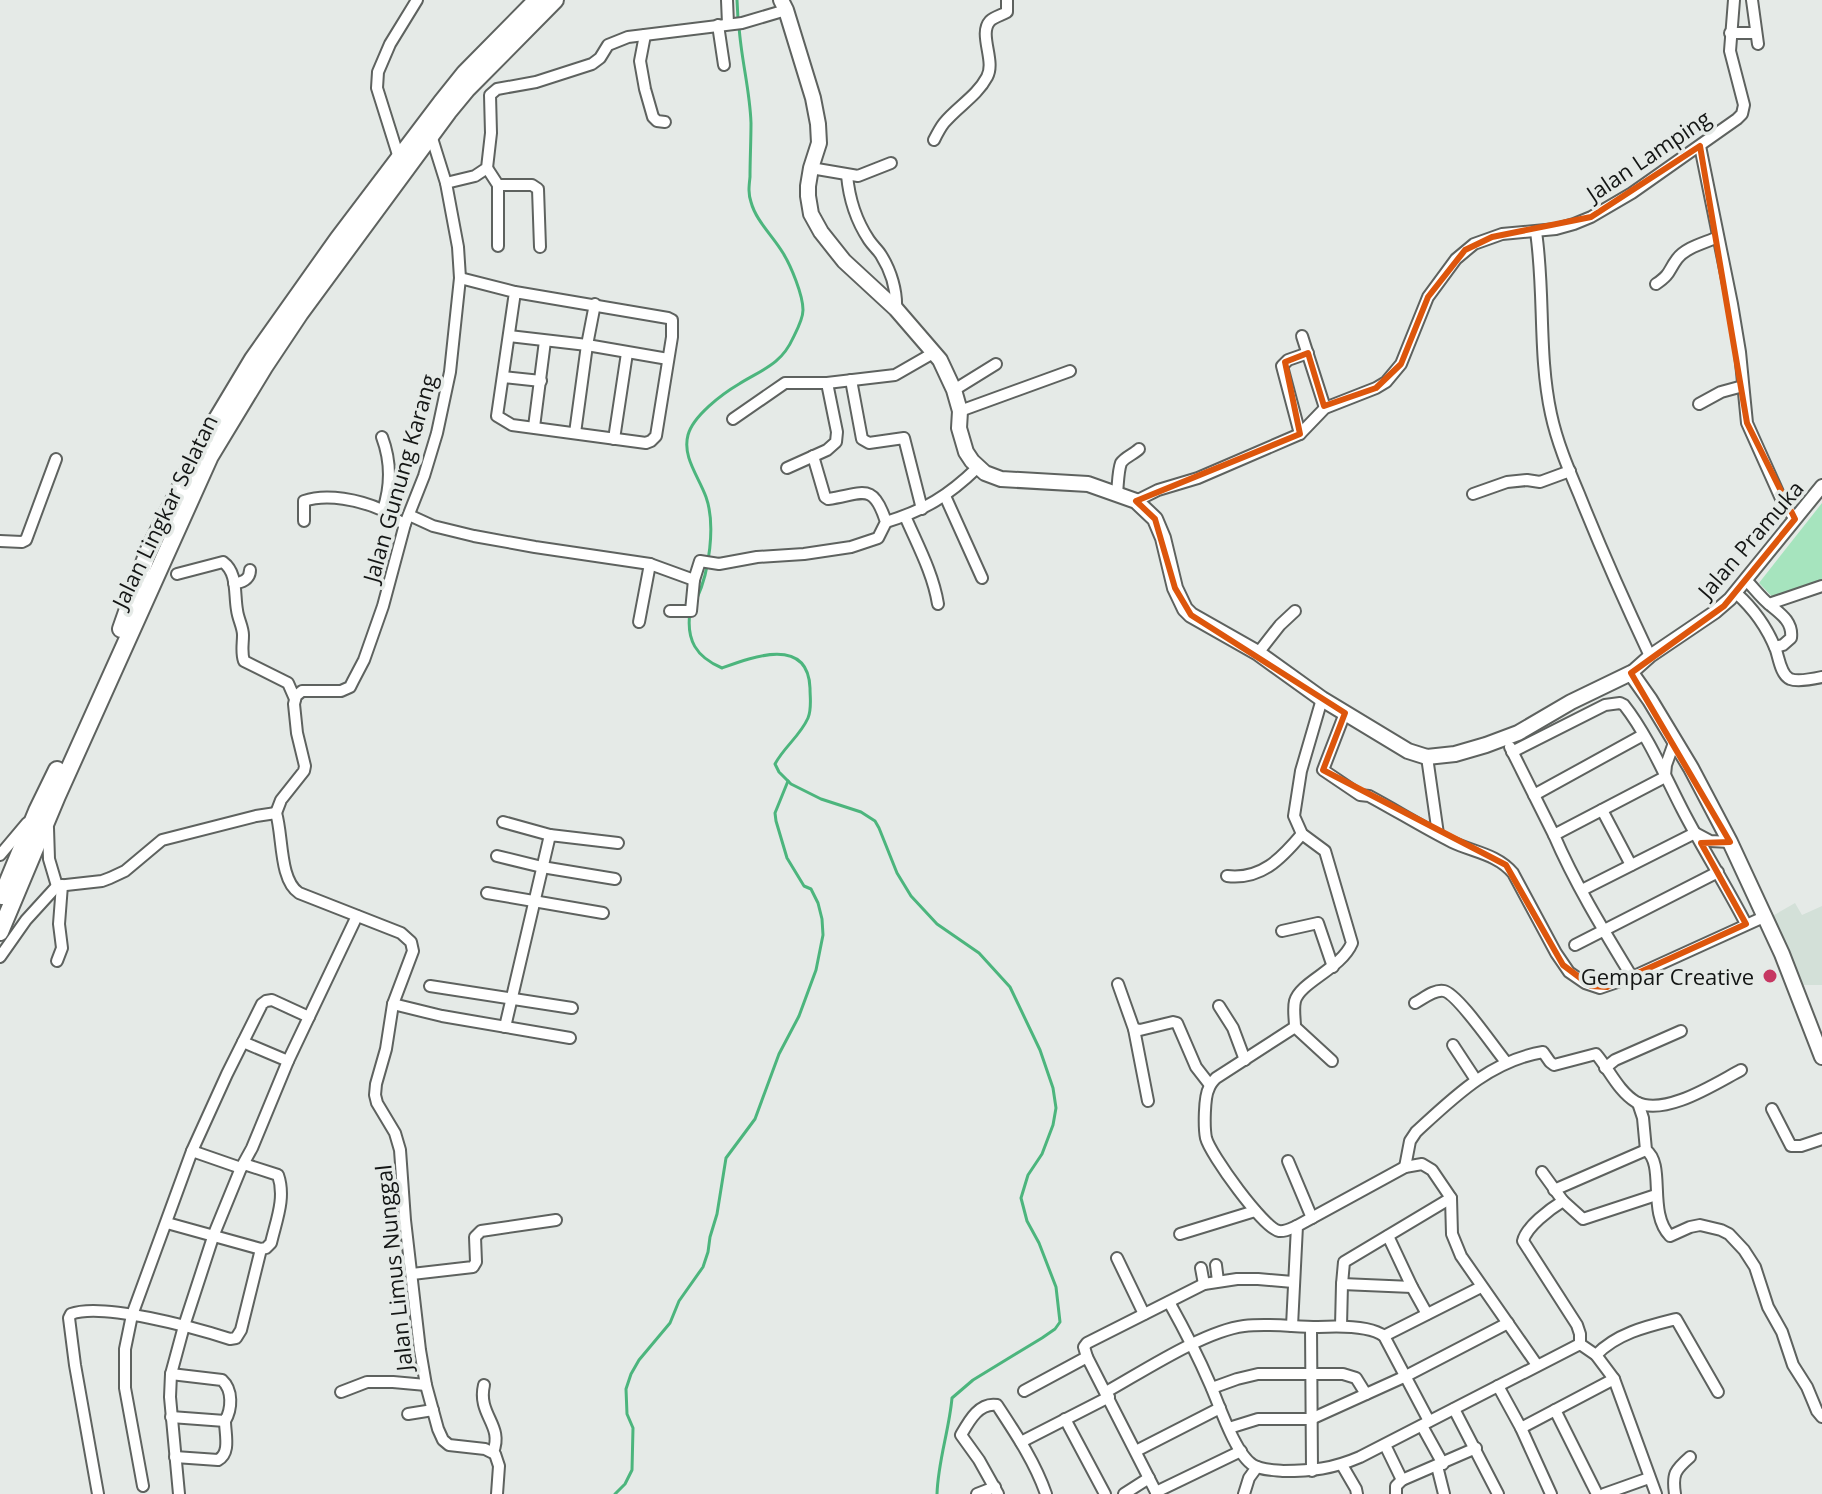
<svg xmlns="http://www.w3.org/2000/svg" width="1822" height="1494" font-family="'Open Sans',sans-serif">
<rect width="100%" height="100%" fill="#e5eae7"/>
<path fill="#d3e0d8" d="M1795,903l7,12 20,-9v79h-25l-28,-67z"/>
<path fill="#a6e4be" d="M1822,503v89l-41,14 -22,-23z"/>
<g fill="none" stroke-linecap="round" stroke-linejoin="round">
<g stroke="#4cb57d" stroke-width="3">
<path d="M737,0l1,19"/>
<path d="M697,598c12,-26 19,-73 9,-101 -7,-20 -24,-40 -18,-62 5,-19 34,-41 51,-51 22,-14 42,-19 54,-46 4,-8 10,-19 10,-28 0,-15 -12,-44 -20,-57 -10,-17 -27,-32 -32,-51 -3,-9 -2,-16 -1,-25 0,-18 1,-36 1,-54 -1,-33 -10,-64 -12,-97"/>
<path d="M690,612c-4,28 6,45 32,56 30,-11 86,-32 88,20 0,10 2,21 -2,30 -8,18 -24,29 -33,46l4,8 12,12 30,15 40,13 14,9 4,7 18,45 14,23 26,28 42,29 31,34 30,63 13,38 3,20 -3,17 -11,29 -14,21 -7,23 6,23 12,22 17,44 4,35 -5,7 -13,9 -69,42 -21,18c-3,33 -14,63 -15,96"/>
<path d="M615,1494l10,-10 7,-14 1,-42 -6,-14 -1,-25 5,-15 8,-14 31,-37 9,-22 24,-34 5,-15 2,-15 7,-23 9,-56 29,-39 24,-65 20,-38 17,-46 7,-35 -1,-16 -4,-16 -7,-14 -7,-3 -17,-28 -11,-37 -1,-8 13,-32"/>
</g>
<defs>
<g id="minor">
<path d="M727,0l1,24"/>
<path d="M1752,0l6,44"/>
<path d="M718,25l6,40"/>
<path d="M1730,33h26"/>
<path d="M645,35l-5,26 5,28 8,28 4,4 8,1"/>
<path d="M431,135l15,48"/>
<path d="M934,140c3,-6 6,-12 10,-17 13,-16 33,-27 43,-46 9,-16 -9,-43 3,-56 4,-4 12,-6 17,-9v-12"/>
<path d="M1700,146l32,158 8,48 7,71 35,78 13,18"/>
<path d="M399,158l-22,-70 1,-16 12,-28 27,-44"/>
<path d="M487,168l11,17v61"/>
<path d="M811,168l47,8 33,-13"/>
<path d="M847,175c2,23 10,47 22,65 4,6 9,10 12,15 10,16 16,36 15,54"/>
<path d="M498,185h34l6,4 2,58"/>
<path d="M1536,232c9,61 2,122 15,182 6,28 17,54 28,80 22,55 46,109 71,162"/>
<path d="M460,278l55,14 153,26 4,2v17l-16,99 -5,5 -5,2 -134,-18 -15,-9 18,-124"/>
<path d="M1656,284c15,-10 12,-13 21,-25 9,-12 28,-16 41,-22"/>
<path d="M509,336l78,9 81,14"/>
<path d="M1302,336l23,72"/>
<path d="M503,377l38,4"/>
<path d="M851,380l11,59 7,4 35,-5 18,71"/>
<path d="M954,390l42,-26"/>
<path d="M1699,404l22,-12 22,-6"/>
<path d="M960,411l110,-40"/>
<path d="M733,419l52,-36h42l68,-8 40,-23"/>
<path d="M534,427l11,-86"/>
<path d="M575,433l12,-88 8,-41"/>
<path d="M1300,434l-18,-68 6,-6 20,-7"/>
<path d="M382,437c9,24 9,49 1,73"/>
<path d="M614,439l13,-86"/>
<path d="M787,468l40,-18 9,-8 1,-10 -10,-49"/>
<path d="M1117,493c1,-8 1,-22 4,-30 4,-6 13,-9 18,-14"/>
<path d="M1473,494l34,-12 20,-2 13,2 30,-11"/>
<path d="M945,496l37,82"/>
<path d="M1136,501l22,-11 40,-12 102,-44 25,-26 51,-20 10,-6 15,-18 27,-67 28,-38 18,-15 28,-10 54,-5 18,-5 17,-7 41,-24 105,-74 5,-5 2,-9 -14,-54 4,-51"/>
<path d="M409,515l24,11 41,10 61,11 115,17 44,16"/>
<path d="M905,516c12,28 28,57 33,88"/>
<path d="M304,521v-20c23,-8 56,-1 78,9 9,4 14,11 23,14"/>
<path d="M886,522c39,-12 62,-26 91,-54"/>
<path d="M0,541l22,1 4,-2 30,-81"/>
<path d="M177,574l46,-12c15,11 11,32 14,48 1,9 6,17 6,25 0,10 -2,17 1,26l44,22 7,16"/>
<path d="M1746,580c8,8 15,18 24,25 11,9 23,17 21,33l-8,7 -8,2"/>
<path d="M234,583c8,0 16,-4 16,-13"/>
<path d="M1736,593c19,17 31,34 40,57 3,9 5,25 14,29 8,3 23,0 32,-2"/>
<path d="M1769,604l53,-18"/>
<path d="M670,611h21l3,-31 6,-19 19,3 38,-7 47,-3 47,-7 27,-9 8,-16c-13,-41 -23,-28 -58,-23l-3,-2 -12,-41"/>
<path d="M639,622l11,-58"/>
<path d="M1258,653l22,-28 15,-14"/>
<path d="M1345,713l-22,57 37,25 9,1c28,15 55,32 83,46 21,10 45,12 61,31l43,80 13,19 16,11 15,5 32,-11"/>
<path d="M1510,747l44,88"/>
<path d="M1512,752l93,-47 15,-2 4,2c23,29 41,71 58,104 20,39 44,76 64,115"/>
<path d="M1427,757l11,77"/>
<path d="M1665,775l1,-10 9,-25"/>
<path d="M1665,777l-111,58c21,49 50,96 78,142l134,-61"/>
<path d="M1534,795l109,-60"/>
<path d="M1602,810l29,55"/>
<path d="M276,813l5,-13 23,-29 1,-5 -8,-33 -3,-29 2,-8 6,-5h39l9,-4 3,-6 11,-21 19,-54 22,-82 19,-48 13,-43 13,-61 10,-94 -2,-31 -12,-64 29,-7 12,-8 4,-35 -1,-38 7,-6 39,-7 56,-18 8,-6 8,-13 20,-8 114,-14 44,-13"/>
<path d="M503,822l47,13"/>
<path d="M48,828l1,31 8,27"/>
<path d="M0,855l27,-32"/>
<path d="M497,856l45,11 73,12"/>
<path d="M1227,876c34,4 54,-17 75,-42"/>
<path d="M57,886l45,-5 8,-3 15,-7 37,-31 94,-24 20,-3c7,22 3,67 23,80l102,40 10,9 2,9 -20,53 -7,45 -10,35 -1,11 2,8 18,30 5,17 5,70 15,130 6,35 12,44 5,11 6,5 36,4 10,5 4,12 -2,28"/>
<path d="M1582,890l113,-57 15,8 20,1"/>
<path d="M487,893l116,20"/>
<path d="M1282,931l36,-8 15,44"/>
<path d="M1575,945l143,-73"/>
<path d="M0,957l26,-37 31,-34"/>
<path d="M57,961l5,-13 -3,-24 3,-39"/>
<path d="M1118,984l16,45 14,72"/>
<path d="M430,986l142,22"/>
<path d="M1415,1003c8,-4 19,-14 29,-12 14,3 51,58 62,71"/>
<path d="M393,1004l49,12 128,22"/>
<path d="M1219,1006l14,22 12,32"/>
<path d="M505,1027l45,-192 68,8"/>
<path d="M1295,1027l37,34"/>
<path d="M1134,1029l6,1 33,-8 4,1 19,44 14,18"/>
<path d="M243,1042l45,19"/>
<path d="M1453,1045l23,35"/>
<path d="M1605,1068l10,-8 66,-29"/>
<path d="M1638,1103l5,15 3,32c20,15 1,62 24,86l20,-9 10,-2 21,5 8,4 15,16 11,17 13,40 14,25 11,33 14,22 10,24 5,6"/>
<path d="M1772,1109l19,37h10l21,-7"/>
<path d="M192,1151l49,17"/>
<path d="M1288,1161l24,57"/>
<path d="M1405,1167l5,-26 6,-9c38,-35 74,-71 127,-80l7,10 4,3 42,-11c13,15 22,37 40,48 29,15 80,-19 105,-32"/>
<path d="M1542,1172l21,29c-13,8 -37,26 -40,40l54,84 3,9v10"/>
<path d="M1554,1190l92,-40"/>
<path d="M1563,1201l20,18 73,-24"/>
<path d="M167,1223l94,26"/>
<path d="M1297,1226c-5,2 -12,6 -18,5 -15,-2 -69,-77 -73,-93 -2,-10 -2,-41 3,-50 1,-3 5,-8 7,-10l79,-51c0,-8 -2,-18 0,-26 5,-19 46,-32 57,-58l-27,-92 -23,-17 -8,-18 7,-45 21,-72"/>
<path d="M1180,1234l75,-23"/>
<path d="M1388,1236l24,51 15,27"/>
<path d="M1117,1258l27,56"/>
<path d="M1216,1265l2,16"/>
<path d="M1201,1268l3,16"/>
<path d="M412,1274l61,-7 3,-5 -1,-25 6,-6 75,-11"/>
<path d="M1342,1284l70,3"/>
<path d="M1169,1302c15,27 29,54 41,82 9,20 25,70 43,81 8,5 20,5 30,6 29,0 49,-2 77,-14l220,-113 16,11 18,24 42,115"/>
<path d="M1292,1326l5,-100 108,-59 17,-3 10,6 19,28 1,36 9,22 76,109"/>
<path d="M1341,1326l1,-42 2,-22 107,-64"/>
<path d="M1311,1327l1,144"/>
<path d="M1384,1336l97,-49"/>
<path d="M1596,1355c21,-22 52,-29 80,-36l42,73"/>
<path d="M1087,1357l70,137"/>
<path d="M171,1374l51,6c11,10 10,29 3,41l-54,-4"/>
<path d="M484,1385c-7,30 20,40 9,67"/>
<path d="M1498,1386l23,42 30,66"/>
<path d="M1212,1388l25,-9 21,-5h85l13,4 10,16"/>
<path d="M1024,1391l63,-34 -3,-10 3,-4 117,-59 33,-5h21l35,3"/>
<path d="M341,1392l26,-10h26l33,3"/>
<path d="M1106,1392c36,-20 98,-61 138,-66 25,-3 50,1 74,1 18,-1 51,-2 66,9l45,85"/>
<path d="M1454,1409l44,85"/>
<path d="M1555,1410l42,84"/>
<path d="M408,1414l25,-4"/>
<path d="M1065,1419l40,75"/>
<path d="M1422,1426l21,38"/>
<path d="M1229,1428l29,-9h53l95,-43 102,-53"/>
<path d="M1521,1428l93,-49"/>
<path d="M1021,1442l88,-45"/>
<path d="M1385,1445l17,35"/>
<path d="M1136,1451l84,-43"/>
<path d="M175,1457l43,3c13,-7 7,-26 7,-39"/>
<path d="M1342,1465l14,24 1,5"/>
<path d="M1437,1466l7,28"/>
<path d="M143,1486l-18,-98v-39l7,-34 60,-164 35,-77 35,-70 4,-3 6,-1 37,17"/>
<path d="M1156,1492l85,-41"/>
<path d="M98,1494l-23,-129 -6,-47 2,-4c31,-12 125,14 159,25l6,-1 5,-8 20,-81 5,-1 5,-5c5,-22 15,-45 7,-68l-34,-11"/>
<path d="M179,1494l-9,-97 1,-23 13,-48 30,-92 27,-66 11,-20 36,-87 69,-145"/>
<path d="M977,1494l18,-7"/>
<path d="M998,1494l-19,-34 -18,-25c8,-14 18,-33 36,-30 19,29 38,57 49,89"/>
<path d="M1124,1494l25,-16"/>
<path d="M1244,1494l5,-16 8,-11"/>
<path d="M1396,1494v-8l6,-6 74,-32"/>
<path d="M1604,1494l45,-16"/>
<path d="M1675,1494c-3,-20 0,-24 15,-37"/>
</g>
<path id="tertiary" d="M1631,673l19,-17 65,-44 15,-13 92,-113"/>
<path id="secondary" d="M781,0l5,10 27,88 5,26 1,19 -8,25 -3,18v10l3,18 10,18 23,29 52,48 44,51 14,30 6,21 -1,17 7,24 6,9 13,12 16,6 87,5 48,17 19,18 8,19 12,50 10,21 6,6 67,38 64,46 86,52 19,6 28,-3 31,-9 32,-12 53,-31 60,-29 19,27 41,68 39,74 52,112 40,103"/>
<g id="primary">
<path d="M121,629l27,-77 57,-113 48,-80 85,-120 103,-136 24,-30 72,-73"/>
<path d="M2,896l35,-85 20,-41"/>
<path d="M0,932l57,-136 153,-340 54,-89 36,-54 148,-201 19,-23 88,-89"/>
</g>
</defs>
<use href="#minor" stroke="#5e625f" stroke-width="14"/>
<use href="#tertiary" stroke="#5e625f" stroke-width="16"/>
<use href="#secondary" stroke="#5e625f" stroke-width="18"/>
<use href="#primary" stroke="#5e625f" stroke-width="20"/>
<use href="#minor" stroke="#fff" stroke-width="10"/>
<use href="#tertiary" stroke="#fff" stroke-width="12"/>
<use href="#secondary" stroke="#fff" stroke-width="14"/>
<use href="#primary" stroke="#fff" stroke-width="16"/>
</g>
<path fill="none" stroke="#dd560c" stroke-width="6" stroke-linejoin="round" d="M1700,146l47,277 48,96 -71,87 -93,67 99,169 -29,1 45,81 -139,63 -16,-1 -28,-21 -57,-100 -183,-95 22,-57 -154,-98 -16,-27 -20,-69 -19,-18 164,-67 -15,-72 23,-9 16,53 52,-18 25,-24 27,-67 37,-47 27,-13 99,-20z"/>
<circle fill="#c63762" stroke="#e5eae7" stroke-width="3" cx="1770" cy="976" r="8"/>
<g text-anchor="middle" dominant-baseline="central" stroke-width="7" stroke-linejoin="round" paint-order="stroke">
<g font-size="22" fill="#141615" stroke="#e5eae7">
<text transform="translate(1648 155) rotate(-34)">Jalan Lamping</text>
<text transform="translate(399 478) rotate(-74)">Jalan Gunung Karang</text>
<text transform="translate(164 511) rotate(-64)">Jalan Lingkar Selatan</text>
<text transform="translate(1750 539) rotate(-49)">Jalan Pramuka</text>
<text transform="translate(393 1268) rotate(-96)">Jalan Limus Nunggal</text>
</g>
<g font-size="22" fill="#141615" stroke="#e5eae7" text-anchor="end">
<text x="1754" y="976">Gempar Creative</text>
</g>
</g>
</svg>
